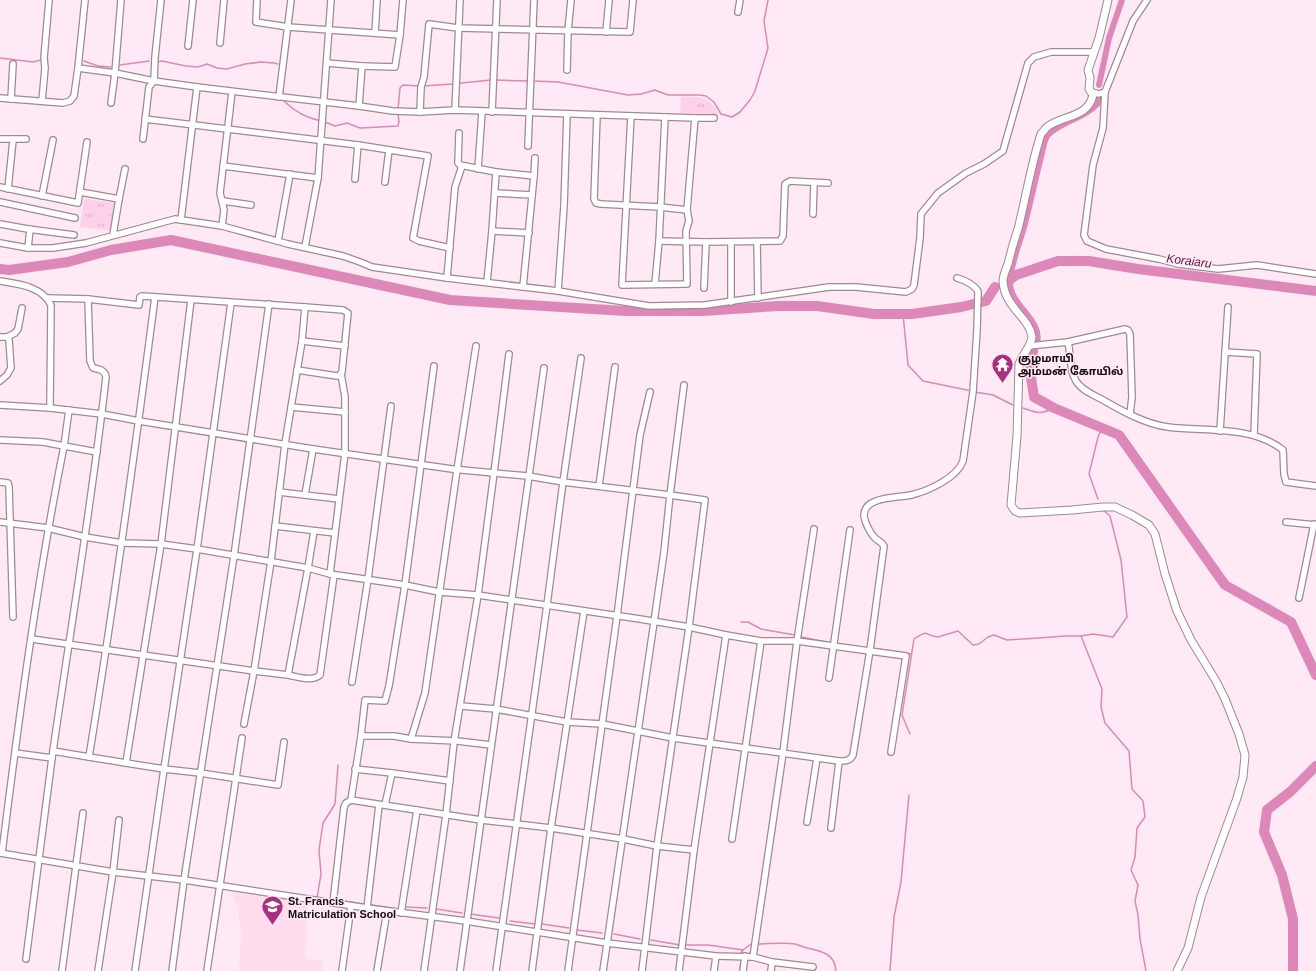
<svg xmlns="http://www.w3.org/2000/svg" width="1316" height="971" font-family="Arial,'Noto Sans Tamil',sans-serif">
<defs>
<pattern id="park-tufts" width="24" height="20" patternUnits="userSpaceOnUse"><rect width="24" height="20" fill="#ffd1e9"/><path d="M3 7l-1-3M5 7V3M7 7l1-3M15 17l-1-3M17 17v-4M19 17l1-3" fill="none" stroke="#dab2c7"/></pattern>
</defs>
<rect width="100%" height="100%" fill="#ffe9f4"/>
<path fill="#fde" d="M232,892l76,11 -3,56 17,1v11h-83l2,-37 -2,-14v-13l-5,-7z"/>
<g fill="url(#park-tufts)">
<path d="M681,97c18,0 30,-2 38,18l-39,-2z"/>
<path d="M87,199l29,4 -4,28 -32,-4 4,-27z"/>
</g>
<g fill="none" stroke-linecap="round" stroke-linejoin="round">
<g stroke="#dd88b8" stroke-width="1.5">
<path d="M0,58l33,4 8,-2"/>
<path d="M84,61l14,5 13,1"/>
<path d="M157,62l5,-1 24,5 12,1 9,-3 10,4 10,1 18,-5 16,-2 13,1 4,1"/>
<path d="M120,65l29,-4"/>
<path d="M495,80l34,1"/>
<path d="M533,81l25,1 70,13 13,-1 14,-4 13,5h32l6,1 8,6 7,12 11,3 8,-5 10,-12 5,-9 13,-43 -4,-27 4,-21"/>
<path d="M423,86l29,-2 39,-4"/>
<path d="M283,95v-11"/>
<path d="M284,101c11,11 22,17 37,20"/>
<path d="M398,109l2,-21 3,-3 16,1"/>
<path d="M325,122l10,4 12,-3 13,5 38,-2 1,-4 -1,-9"/>
<path d="M903,314l5,51 15,16 49,10"/>
<path d="M975,392l18,3 20,10"/>
<path d="M1023,408c14,5 17,7 31,0"/>
<path d="M1098,499l-9,-25 9,-37 4,-9"/>
<path d="M741,622h7l13,7 34,6"/>
<path d="M1081,636l21,53 -1,18 4,16 24,28 3,38 11,12 2,16 -8,11 -2,29 -4,13 7,15 -3,16 3,14 2,24 6,32"/>
<path d="M801,637l31,6"/>
<path d="M836,644l14,1"/>
<path d="M879,649l32,5"/>
<path d="M910,734l-8,-19 12,-76c16,-11 10,-3 24,-2l20,-6 15,14 6,-1 9,-7 6,-2 13,5 59,-4h15l12,-2 20,3 14,-20 -6,-57 -11,-44 -7,-6"/>
<path d="M329,899l-12,-1 4,-24 -2,-24 4,-27 12,-19 3,-39"/>
<path d="M338,900l25,4"/>
<path d="M372,905l25,4"/>
<path d="M406,907l21,1"/>
<path d="M436,909l26,4"/>
<path d="M470,914l29,4"/>
<path d="M510,921l25,3"/>
<path d="M542,924l27,4"/>
<path d="M577,930l25,3"/>
<path d="M614,934l26,5"/>
<path d="M651,940l29,5"/>
<path d="M757,944c12,0 27,-2 38,0 4,1 8,3 12,4 15,3 28,6 29,23"/>
<path d="M686,945h22l35,5"/>
<path d="M741,953l2,-3 8,-6"/>
<path d="M740,971l1,-11"/>
<path d="M890,971l4,-54 7,-35 8,-87"/>
</g>
<path stroke="#dd88b8" stroke-width="6" d="M1099,85l10,-47 13,-38"/>
<g stroke="#dd88b8" stroke-width="10">
<path d="M0,269l9,1 59,-8 43,-12 60,-10 279,60 175,11h78l75,-5h39l57,8h38l49,-7 25,-6 9,-14"/>
<path d="M1008,281l8,-6 42,-14h31l49,8 178,22"/>
<path d="M1035,343c6,-22 -26,-36 -27,-59 0,-19 9,-39 14,-57 7,-27 13,-55 20,-83 1,-4 2,-8 5,-11 16,-15 41,-17 53,-36"/>
<path d="M1033,351l-3,20 4,26 20,11 65,27 106,150 66,37 25,53"/>
<path d="M1293,971v-52l-11,-44 -18,-43 3,-22 23,-18 26,-26"/>
</g>
<defs>
<g id="minor">
<path d="M257,0l-1,22 32,5 112,8 3,-35"/>
<path d="M738,12l2,-12"/>
<path d="M606,32l3,-32"/>
<path d="M375,33l2,-33"/>
<path d="M220,43l4,-43"/>
<path d="M188,46l5,-46"/>
<path d="M327,63l35,3 -3,40"/>
<path d="M362,66l33,1 5,-32"/>
<path d="M78,68l37,5 39,8 43,6 162,19 34,5 27,1 35,-2 240,8 -8,92 2,11 -3,10 1,53 -65,1 9,-169"/>
<path d="M567,70l1,-39 3,-31"/>
<path d="M1092,92l7,2 6,-2 28,-71 14,-21"/>
<path d="M1105,92l-2,36 -10,37 -9,70 3,6 19,8 53,10 19,5 40,5 39,-4 59,9"/>
<path d="M279,97l12,-97"/>
<path d="M0,98l63,5 7,-2 4,-5 4,-28 7,-68"/>
<path d="M11,99l2,-35"/>
<path d="M42,101l3,-33 -1,-10 5,-58"/>
<path d="M111,103l4,-30 6,-73"/>
<path d="M455,110l5,-110"/>
<path d="M420,112l1,-25 3,-10 5,-53 29,4 172,4 3,-32"/>
<path d="M492,112l5,-112"/>
<path d="M597,115l-3,84 2,4 5,1 59,3 27,3"/>
<path d="M695,118h19"/>
<path d="M145,119l213,26 70,11 -15,82 6,3 31,7"/>
<path d="M459,133l-1,30 2,2 36,7 38,4 -11,111"/>
<path d="M0,139h26"/>
<path d="M143,139l6,-52 5,-6 1,-24 6,-57"/>
<path d="M528,146l6,-146"/>
<path d="M223,166l95,12 13,-178"/>
<path d="M478,169l4,-57"/>
<path d="M534,176l1,-18"/>
<path d="M355,179l3,-34"/>
<path d="M385,182l4,-32"/>
<path d="M0,187l78,16 9,-61"/>
<path d="M8,189l5,-49"/>
<path d="M80,192l39,7 -6,36"/>
<path d="M495,193l37,2"/>
<path d="M42,196l11,-56"/>
<path d="M119,199l6,-30"/>
<path d="M223,201l28,4"/>
<path d="M0,202l75,16"/>
<path d="M813,214l1,-31"/>
<path d="M181,220l16,-133"/>
<path d="M0,224l28,5 46,6"/>
<path d="M222,226l2,-16 -4,-17 12,-101"/>
<path d="M492,231l37,2"/>
<path d="M278,241l12,-67"/>
<path d="M659,241l47,1 74,-1 3,-5 2,-52 5,-3 38,2"/>
<path d="M757,242l1,56"/>
<path d="M0,243l28,5h25l33,-5 89,-24 47,7 66,18 55,12 17,6 12,5 75,11 111,13 91,15 56,-1 124,-18h27l50,5 6,-3 2,-4 6,-47 1,-24 17,-21 28,-20 18,-9 19,-13 25,-88 6,-6 17,-5h42"/>
<path d="M305,247l13,-69"/>
<path d="M28,248l2,-19"/>
<path d="M447,278l8,-91 7,-21"/>
<path d="M0,281c18,3 42,5 51,24l-1,103"/>
<path d="M487,282l5,-51 4,-59"/>
<path d="M655,284l4,-43 6,-124"/>
<path d="M704,288l2,-46"/>
<path d="M558,291l6,-85 3,-92"/>
<path d="M48,298l40,1"/>
<path d="M191,300l-30,244 -35,219 38,6 33,-220 34,-246"/>
<path d="M731,302v-60"/>
<path d="M0,337h7l2,3 2,28 -4,7 -7,6"/>
<path d="M7,337l8,-4 3,-4 4,-21"/>
<path d="M302,341l43,5"/>
<path d="M1068,342l57,-13 3,1 2,4 2,63 -2,17"/>
<path d="M1029,346l39,-4c3,12 1,28 8,39 5,9 18,14 27,19 19,11 42,24 65,27 37,5 84,-2 115,23l1,24 2,8 30,4"/>
<path d="M1225,352l32,2 -3,81"/>
<path d="M509,354l-15,119 34,3 35,6 107,13 -6,57 -10,70 -51,349"/>
<path d="M297,370l40,6h2l3,-4 6,-59 -5,-3 -38,-3"/>
<path d="M0,405l50,3 52,6 37,7 174,28 139,20 42,4 -16,122 -24,147 -8,73 -22,156"/>
<path d="M291,407l54,5"/>
<path d="M1220,431l8,-124"/>
<path d="M0,440l43,2 21,4 5,-36"/>
<path d="M0,482l8,1 1,4 4,130"/>
<path d="M599,486l16,-119"/>
<path d="M279,492l60,7"/>
<path d="M305,495l8,-46"/>
<path d="M0,522l48,6 37,9 37,6 39,1 36,5 111,19 22,6 75,11 34,7 39,3 162,24 49,8 37,8 35,6h36l109,15 -15,96"/>
<path d="M1286,522l30,3"/>
<path d="M275,526l60,7"/>
<path d="M330,574l15,-121v-56l-4,-23"/>
<path d="M1299,598l15,-74"/>
<path d="M288,675c10,2 24,7 32,0l14,-100"/>
<path d="M829,678l21,-148"/>
<path d="M352,682l16,-103 23,-173"/>
<path d="M461,706l35,3 71,13 35,2 71,14 166,23c7,0 11,0 14,-6l17,-105 14,-104c-2,-4 -6,-5 -9,-8 -5,-5 -10,-15 -11,-22 -1,-20 35,-18 47,-21 17,-4 46,-17 52,-34l10,-69 4,-62 1,-39c-5,-7 -14,-11 -21,-13"/>
<path d="M244,724l10,-53 34,4 20,-107 6,-37"/>
<path d="M361,736h33l17,3 46,2 34,4"/>
<path d="M411,739l14,-46 32,-223 19,-124"/>
<path d="M53,751l36,6c25,-153 46,-306 66,-460"/>
<path d="M15,753l37,5 1,-7c18,-125 39,-249 53,-374 -1,-7 -7,-8 -13,-9l-3,-7 -2,-62 51,6 1,-8 2,-1 163,11 -3,34 -17,103 -14,117 -17,110c-74,-10 -148,-22 -222,-32"/>
<path d="M89,757l37,6"/>
<path d="M355,769l37,4 -7,32"/>
<path d="M392,773l58,8"/>
<path d="M351,800l130,20 70,8 72,11 34,7 37,4"/>
<path d="M807,822l10,-64"/>
<path d="M831,828l8,-67"/>
<path d="M732,839l29,-198"/>
<path d="M0,853l113,19 71,8 183,28 99,13 141,22 109,13 37,1 19,5 41,5"/>
<path d="M2,853c17,-136 35,-272 62,-407l33,6"/>
<path d="M333,903l11,-96 2,-4 5,-3 10,-64 4,-36 20,1 4,-15 16,-101 29,-219"/>
<path d="M367,908l12,-103"/>
<path d="M401,913l16,-103"/>
<path d="M753,957l30,-204 14,-112 17,-112"/>
<path d="M26,959l26,-201"/>
<path d="M62,971l21,-158"/>
<path d="M98,971l15,-99 6,-52"/>
<path d="M135,971l29,-202 36,4 78,12 6,-43"/>
<path d="M172,971l12,-91 50,-324 35,-252"/>
<path d="M207,971l35,-233"/>
<path d="M342,971l9,-65"/>
<path d="M377,971l10,-60"/>
<path d="M460,971l84,-603"/>
<path d="M496,971l51,-366 16,-123 18,-124"/>
<path d="M532,971l19,-143 33,-217"/>
<path d="M568,971l49,-355 23,-181 10,-43"/>
<path d="M642,971l15,-125 32,-219 16,-127 -35,-5 14,-110"/>
<path d="M679,971l15,-121 32,-215"/>
<path d="M714,971l2,-15"/>
<path d="M743,971l2,-15"/>
<path d="M771,971l1,-9"/>
</g>
<path id="tertiary" d="M1108,0l-9,38 -11,32 2,8 -1,11 4,6c-5,23 -30,20 -46,32 -2,2 -4,5 -6,7 -10,31 -15,63 -23,95 -4,11 -7,23 -10,35 -2,5 -5,12 -5,17 1,26 27,37 29,56 0,7 -10,19 -13,27l-2,72 -6,69 4,6 5,2 52,-3 31,-3h12l17,8 17,10 6,9 10,40 12,37 14,29 25,41 9,18 14,35 6,21 -2,22 -6,21 -36,99 -13,51 -11,23"/>
</defs>
<use href="#minor" stroke="#a08894" stroke-width="8"/>
<use href="#tertiary" stroke="#a08894" stroke-width="9"/>
<use href="#minor" stroke="#fff" stroke-width="5.5"/>
<use href="#tertiary" stroke="#fff" stroke-width="7"/>
</g>
<defs>
<symbol id="temple-pin" viewBox="-11 -11 22 30"><path d="M0 17L-7.5 6A9.5 9.5 0 1 1 7.5 6Z" fill="#ac2e7f" stroke="#ffe9f4"/><path d="M0-6L5-2H3V0L6.5 2.5H4V6H1.5V3h-3V6H-4V2.5H-6.5L-3 0V-2H-5Z" fill="#fff"/></symbol>
<symbol id="school-pin" viewBox="-11 -11 22 30"><path d="M0 17L-7.5 6A9.5 9.5 0 1 1 7.5 6Z" fill="#ac2e7f" stroke="#ffe9f4"/><path d="M0-5L7-2L0 1L-7-2ZM-4 1L0 2.5L4 1V4Q0 6-4 4Z" fill="#fff"/></symbol>
</defs>
<g fill-rule="evenodd">
<use href="#temple-pin" x="990" y="352" width="25" height="34"/>
<use href="#school-pin" x="260" y="894" width="25" height="34"/>
</g>
<g text-anchor="middle" dominant-baseline="central" stroke-width="3" stroke-linejoin="round" paint-order="stroke">
<g font-size="11" font-weight="bold" fill="#150d11" stroke="#ffe9f4" text-anchor="start">
<text x="1018" y="358">குழமாயி<tspan x="1018" dy="13">அம்மன் கோயில்</tspan></text>
<text x="288" y="901">St. Francis<tspan x="288" dy="13">Matriculation School</tspan></text>
</g>
<g font-size="12" font-style="italic" fill="#5f1445" stroke="#ffe9f4">
<text transform="translate(1189 261) rotate(7)">Koraiaru</text>
</g>
</g>
</svg>
